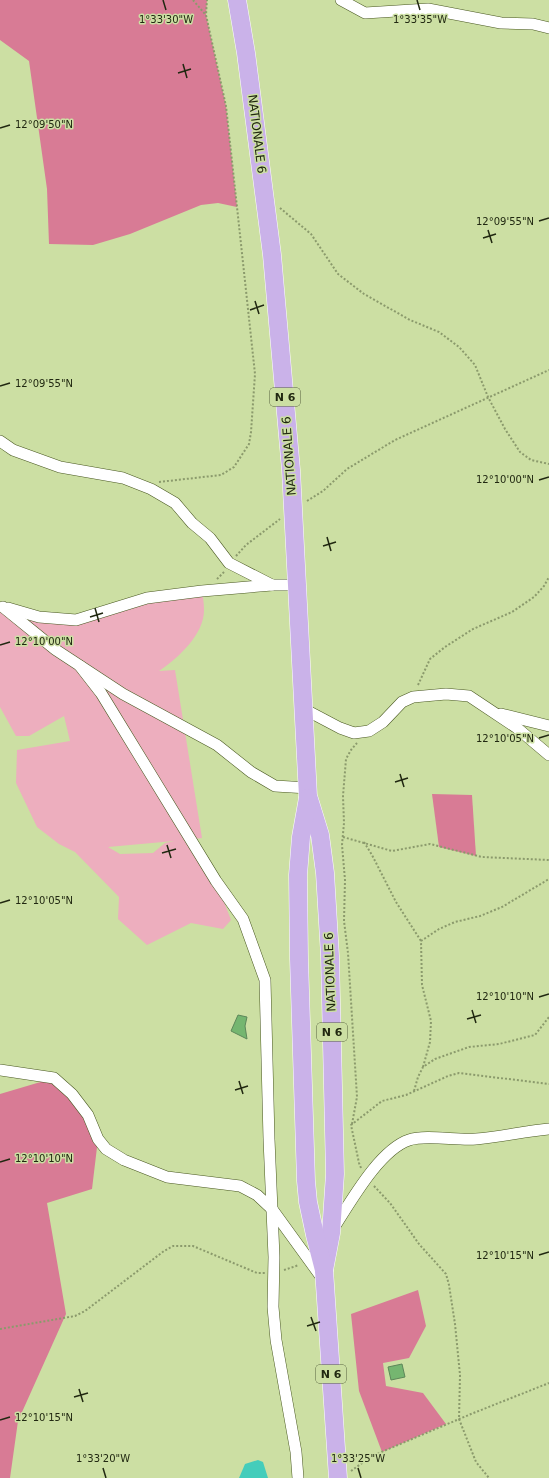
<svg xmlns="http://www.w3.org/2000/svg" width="549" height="1478" font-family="'DejaVu Sans',sans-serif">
<rect width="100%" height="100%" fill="#ccdfa3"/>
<path fill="#edaebe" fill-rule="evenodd" d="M202,591c1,6 2,13 2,19 0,25 -26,48 -45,61l16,-1 27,168 -16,2 30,41 15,39 -8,9 -32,-6 -44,22 -29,-26 1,-22 -44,-45 -16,-8 -22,-17 -21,-44 1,-33 53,-9 -6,-25 -35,20h-13l-16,-29v-95l76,8zM174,841l-9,2 -12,10 -33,1 -12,-7z"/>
<g fill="#d87b95">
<path d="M0,0h207l-1,15 20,91 11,101 -19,-4 -17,2 -71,29 -37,11 -44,-1 -2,-55 -18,-128 -29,-21z"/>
<path d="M432,794l40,1 4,61 -37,-9z"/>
<path d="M54,1078l18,16 26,45 -6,50 -45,14 19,111 -48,107 -8,57h-10v-384z"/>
<path d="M418,1290l8,36 -17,32 -26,5 3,23 37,7 23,31 -64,28 -23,-61 -8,-77z"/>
</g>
<path fill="#44cdbb" d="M258,1460l5,2 5,16h-29l6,-14z"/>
<g fill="#75b670" stroke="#5d875a">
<path d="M238,1015l9,2 -2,9 2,13 -16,-8z"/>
<path d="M402,1364l3,13 -14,3 -3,-13z"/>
</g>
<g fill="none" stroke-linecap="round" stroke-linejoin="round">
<defs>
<g id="street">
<path d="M341,0l24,13 63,-4 73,14 32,1 16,4"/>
<path d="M0,441l13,9 47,17 63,11 28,11 24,14 17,20 18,15 19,25 43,22"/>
<path d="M3,607l53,43 67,44 94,51 34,27 24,14 33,2"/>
<path d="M8,608l31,9 37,3 71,-22 55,-7 70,-6h25"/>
<path d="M80,666l21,27 115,188 27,38 22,61 4,159 5,118 -1,50 3,33 20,112 2,26"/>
<path d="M304,709l36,19 14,5 15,-2 14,-9 19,-20 11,-5 33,-3 23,2 48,32 32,27"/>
<path d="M501,714l48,12"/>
<path d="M0,1070l54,8 18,16 16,21 10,24 8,10 18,11 43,17 73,9 17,9 15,14 50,69"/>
<path d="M333,1229c17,-26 46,-79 76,-89 17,-6 49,1 67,-1 25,-2 49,-8 73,-10"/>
</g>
<g id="primary">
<path d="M237,0l9,53 26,202 19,215 17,326 12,39 5,38 5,83 5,218 -4,59 -7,37"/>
<path d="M308,798l-7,39 -3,38 1,84 7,222 2,21 7,33 9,35 14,208"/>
</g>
</defs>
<use href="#street" stroke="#495821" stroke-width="12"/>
<use href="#primary" stroke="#fff" stroke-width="19"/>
<g stroke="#8b9a6c" stroke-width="2" stroke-dasharray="2 2" stroke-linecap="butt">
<path d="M193,0l12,14"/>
<path d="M280,208l31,26 27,40 26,20 46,26 29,12 20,15 16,18 13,32 17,32 15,23 11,8 18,4"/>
<path d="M159,482l62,-7 13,-8 15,-23 2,-12 4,-58 -18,-167 -11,-101 -20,-91 1,-15"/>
<path d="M307,501l16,-10 24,-22 48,-29 154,-70"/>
<path d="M236,556l10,-11 34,-26"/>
<path d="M217,579l7,-7"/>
<path d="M418,685l12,-26 15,-12 28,-18 39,-17 22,-15 10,-11 5,-9"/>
<path d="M343,837l49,14 38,-7 52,13 67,3"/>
<path d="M364,842l8,13 24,47 25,39"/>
<path d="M423,1067l7,-25 1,-21 -9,-36 -1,-44 18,-12 16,-7 25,-6 22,-9 47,-28"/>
<path d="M414,1091l4,-14 5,-10 12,-8 34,-12 30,-3 36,-9 14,-18"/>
<path d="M352,1124l5,-27 -9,-144 -4,-32 1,-41 -3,-35 2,-22 -1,-27 3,-37 5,-9 6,-7"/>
<path d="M361,1168l-2,-5 -8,-38 31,-24 24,-6 42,-19 11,-3 90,11"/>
<path d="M374,1186l16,17 29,41 27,30 3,11 6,39 5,51 -1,44 17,43 13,16"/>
<path d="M284,1270l15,-5"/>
<path d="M0,1329l75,-13 10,-5 79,-60 9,-5h20l64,27h8"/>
<path d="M351,1471l21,-15 99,-42 78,-31"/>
</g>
<use href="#street" stroke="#fff" stroke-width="11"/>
<use href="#primary" stroke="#cab2e9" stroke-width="18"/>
</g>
<path fill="none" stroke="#212811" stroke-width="1.5" d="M163,0l3,10M417,0l3,10M183,64l4,14M178,73l13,-4M0,128l10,-3M539,221l10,-3M488,230l4,13M483,238l13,-4M255,301l4,13M250,310l14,-5M0,386l10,-3M539,480l10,-3M327,537l4,14M323,546l13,-4M95,608l4,14M90,617l13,-4M0,645l10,-3M539,738l10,-3M400,774l4,13M395,782l13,-4M167,845l4,13M162,853l14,-4M0,903l10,-3M539,997l10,-3M472,1010l4,13M467,1019l14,-4M239,1081l4,13M235,1090l13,-4M0,1162l10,-3M539,1255l10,-3M311,1317l5,14M307,1326l13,-4M79,1389l4,13M74,1397l14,-4M0,1420l10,-3M103,1468l3,10M358,1468l3,10"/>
<g text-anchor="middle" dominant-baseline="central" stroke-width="3" stroke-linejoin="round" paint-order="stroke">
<g fill="#ccdfa3" stroke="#545f3d" stroke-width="1">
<rect x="270" y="388" width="30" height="18" rx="3"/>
<rect x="317" y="1023" width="30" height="18" rx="3"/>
<rect x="316" y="1365" width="30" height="18" rx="3"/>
</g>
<g font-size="11" font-weight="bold" fill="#212811">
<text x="285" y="397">N 6</text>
<text x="332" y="1032">N 6</text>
<text x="331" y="1374">N 6</text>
</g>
<g font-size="12" fill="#212811" stroke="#ccdfa3">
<text transform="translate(257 134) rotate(83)">NATIONALE 6</text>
<text transform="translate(289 456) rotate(-94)">NATIONALE 6</text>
<text transform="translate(330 972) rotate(-92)">NATIONALE 6</text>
</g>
</g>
<g font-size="10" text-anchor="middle" fill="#212811" stroke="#ccdfa3" stroke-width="3" stroke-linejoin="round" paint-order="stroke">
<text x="166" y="23">1°33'30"W</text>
<text x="420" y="23">1°33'35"W</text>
<text x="44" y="128">12°09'50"N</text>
<text x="505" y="225">12°09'55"N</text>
<text x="44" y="387">12°09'55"N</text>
<text x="505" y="483">12°10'00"N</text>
<text x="44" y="645">12°10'00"N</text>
<text x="505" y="742">12°10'05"N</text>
<text x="44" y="904">12°10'05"N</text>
<text x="505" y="1000">12°10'10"N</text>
<text x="44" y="1162">12°10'10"N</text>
<text x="505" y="1259">12°10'15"N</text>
<text x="44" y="1421">12°10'15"N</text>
<text x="103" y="1462">1°33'20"W</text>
<text x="358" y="1462">1°33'25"W</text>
</g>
</svg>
